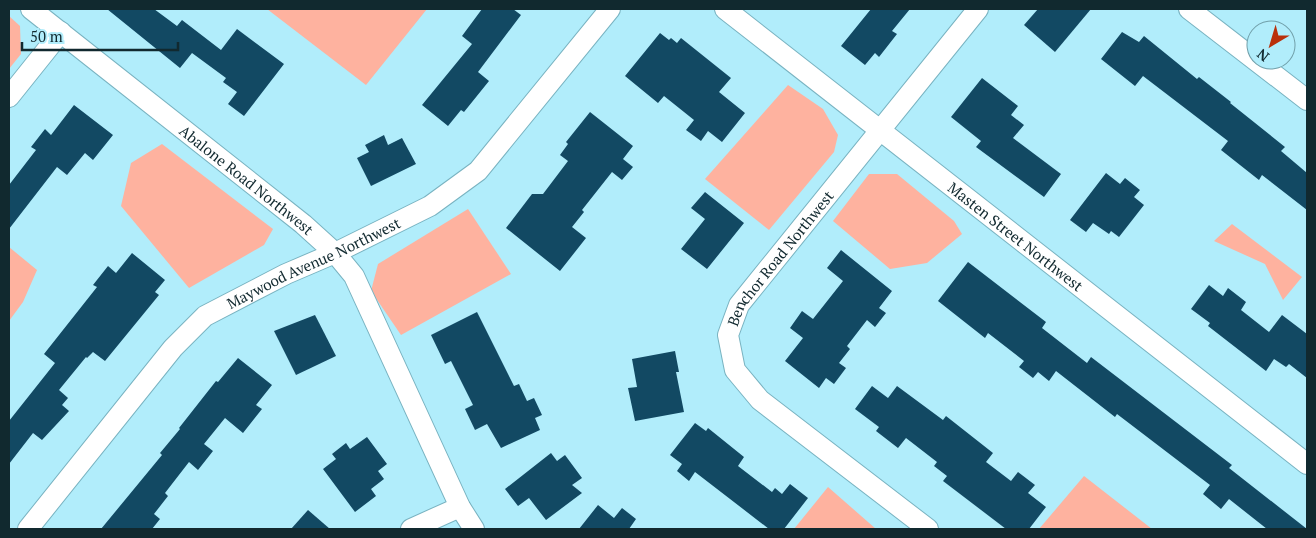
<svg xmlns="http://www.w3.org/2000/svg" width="1316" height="538" font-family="'PT Serif',serif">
<rect width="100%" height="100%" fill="#b1edfb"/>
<g fill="#feb29f">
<path d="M267,9h160l-61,76z"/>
<path d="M9,16l11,10 1,28 -12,15z"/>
<path d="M788,85l35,24 15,26 -4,17 -65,78 -64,-51z"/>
<path d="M162,144l111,85 -9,16 -75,43 -68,-82 10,-43z"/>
<path d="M869,174h28l57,47 8,13 -35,29 -37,6 -57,-48z"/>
<path d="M468,209l43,65 -110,61 -30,-44 7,-27z"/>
<path d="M1232,224l70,53 -19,23 -18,-36 -51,-23z"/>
<path d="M9,247l28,23 -14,32 -14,19z"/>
<path d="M1084,476l68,53h-113z"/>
<path d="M828,487l48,42h-82z"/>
</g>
<g fill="#124963">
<path d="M107,9h47l23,17 5,-6 39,30 16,-21 47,35 -40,52 -16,-12 9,-12 -14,-10 3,-4 -34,-25 -12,15z"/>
<path d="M482,9h31l8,6 -43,57 11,9 -25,31 -3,-2 -13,16 -26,-21 50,-61 -10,-8z"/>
<path d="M871,9h39l-18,22 5,3 -18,23 -4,-4 -10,12 -24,-19z"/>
<path d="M1038,9h53l-36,43 -31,-27z"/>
<path d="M1122,32l17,10 5,-6 53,43 2,-2 32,25 -1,1 55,44 -4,4 26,22v37l-45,-35 -3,5 -38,-30 7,-9 -85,-65 -8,10 -34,-27z"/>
<path d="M660,33l9,7 2,-2 6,5 4,-5 50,40 -12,14 26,21 -23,29 -14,-11 -7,10 -15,-11 8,-10 -30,-24 -6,7 -33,-27z"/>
<path d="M982,78l36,28 -7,9 13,10 -11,13 48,36 -17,23 -68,-50 5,-6 -30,-24z"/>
<path d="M74,105l39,30 -20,25 -8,-7 -18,22 -10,-8 -48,62v-44l27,-35 -5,-3 14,-18 6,6z"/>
<path d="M590,112l43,34 -10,13 10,8 -11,13 -10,-8 -30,38 2,2 -12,15 14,11 -26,33 -54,-43 26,-34h11l25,-33 -8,-6 8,-11 -2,-2z"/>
<path d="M384,135l4,10 14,-7 14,26 -45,22 -14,-28 12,-6 -4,-7z"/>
<path d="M1106,173l14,11 5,-6 15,12 -6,7 10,8 -25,32 -8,-6 -2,3 -16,-11 -7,9 -16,-12z"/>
<path d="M705,192l39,31 -37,46 -26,-20 24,-30 -14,-11z"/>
<path d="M841,250l51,41 -13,17 7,5 -11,14 -8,-7 -20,26 3,3 -11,14 7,5 -12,16 -8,-6 -7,10 -34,-27 18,-23 -13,-10 12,-17 11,8 30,-38 -16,-13z"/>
<path d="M132,253l33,27 -10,12 4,3 -54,66 -12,-9 -6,6 -1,-1 -27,33 9,8 -6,7 7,6 -27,29 -9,-7 -24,31v-43l46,-58 -11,-9 53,-67 -4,-2 15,-19 8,7z"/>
<path d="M968,262l78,60 -4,6 45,35 4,-6 141,108 -3,3 78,61h-40l-38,-30 -8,10 -18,-15 7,-9 -93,-71 -2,3 -59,-46 -7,10 -11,-9 -5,6 -14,-11 5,-6 -36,-28 -3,5 -47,-37z"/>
<path d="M1209,285l14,11 5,-8 18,14 -5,8 28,22 13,-17 25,19v44l-18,-14 -3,3 -12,-8 -8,12 -58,-45 2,-3 -19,-14z"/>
<path d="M477,312l37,74 5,-2 8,17 7,-3 8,17 -7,3 5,12 -39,18 -14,-24 -12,6 -10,-21 8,-4 -22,-44 -6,3 -14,-29z"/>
<path d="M315,315l21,41 -40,19 -22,-44z"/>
<path d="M675,351l4,21h-3l8,40 -49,9 -7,-33 9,-1 -5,-28z"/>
<path d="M238,358l34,27 -16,20 6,4 -19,24 -18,-15 -21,26 9,7 -15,19 -9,-8 -24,31 3,3 -14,18 6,5 -8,10h-51l61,-74 -2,-2 20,-24 -1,-1 37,-47 2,1z"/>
<path d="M872,386l16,12 9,-12 46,34 3,-4 47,37 -7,9 25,19 7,-9 17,13 -7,8 18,14 -17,22h-23l-63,-48 4,-5 -13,-10 3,-4 -31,-24 -8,10 -22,-17 3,-4 -24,-18z"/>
<path d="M695,423l11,8 2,-3 36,29 -6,9 34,26 3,-4 7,6 8,-10 18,14 -24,31h-15l-74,-57 -6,9 -12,-10 5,-7 -12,-9z"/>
<path d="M367,437l20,27 -9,7 6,8 -13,10 5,7 -21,16 -32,-43 13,-10 -4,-5 14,-11 4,6z"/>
<path d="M551,453l6,8 8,-6 17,23 -10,7 10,8 -36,27 -17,-22 -11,8 -13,-17z"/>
<path d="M598,505l16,13 8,-10 14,11 -7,10h-50z"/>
<path d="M308,510l22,19h-39z"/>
</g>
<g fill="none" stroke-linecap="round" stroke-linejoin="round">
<defs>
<g id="street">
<path id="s1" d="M31,9l272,215 32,29 19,23 106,231 14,22"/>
<path id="s2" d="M725,9l582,455"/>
<path d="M1189,9l118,91"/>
<path d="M9,97l52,-65"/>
<path id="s3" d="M28,529l145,-181 32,-32 81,-42 49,-21 95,-47 48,-35 132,-162"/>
<path d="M411,529l49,-22"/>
<path id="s4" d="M928,529l-168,-129 -25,-30 -7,-35 11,-30 239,-296"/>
</g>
</defs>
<use href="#street" stroke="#79b3c1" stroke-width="22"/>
<use href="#street" stroke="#fff" stroke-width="20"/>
</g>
<g text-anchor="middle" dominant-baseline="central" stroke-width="5" stroke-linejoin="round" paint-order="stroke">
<g font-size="15" fill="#11292f" stroke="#b1edfb">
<text stroke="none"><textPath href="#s1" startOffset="275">Abalone Road Northwest</textPath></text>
<text stroke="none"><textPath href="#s2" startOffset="369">Masten Street Northwest</textPath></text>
<text stroke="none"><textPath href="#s4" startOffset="380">Benchor Road Northwest</textPath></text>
<text stroke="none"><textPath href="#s3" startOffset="398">Maywood Avenue Northwest</textPath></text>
</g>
</g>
<rect width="1316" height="538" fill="none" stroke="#11292f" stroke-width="20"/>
<g transform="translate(1271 45) rotate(218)"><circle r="24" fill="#b1edfb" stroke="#719fa9"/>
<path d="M0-4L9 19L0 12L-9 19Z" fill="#ba300b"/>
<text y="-8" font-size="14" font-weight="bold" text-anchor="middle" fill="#11292f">N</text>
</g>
<path d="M22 42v8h156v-8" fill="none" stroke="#11292f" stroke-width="2.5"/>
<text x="30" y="42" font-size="15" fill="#11292f" stroke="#b1edfb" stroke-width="4" paint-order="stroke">50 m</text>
</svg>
